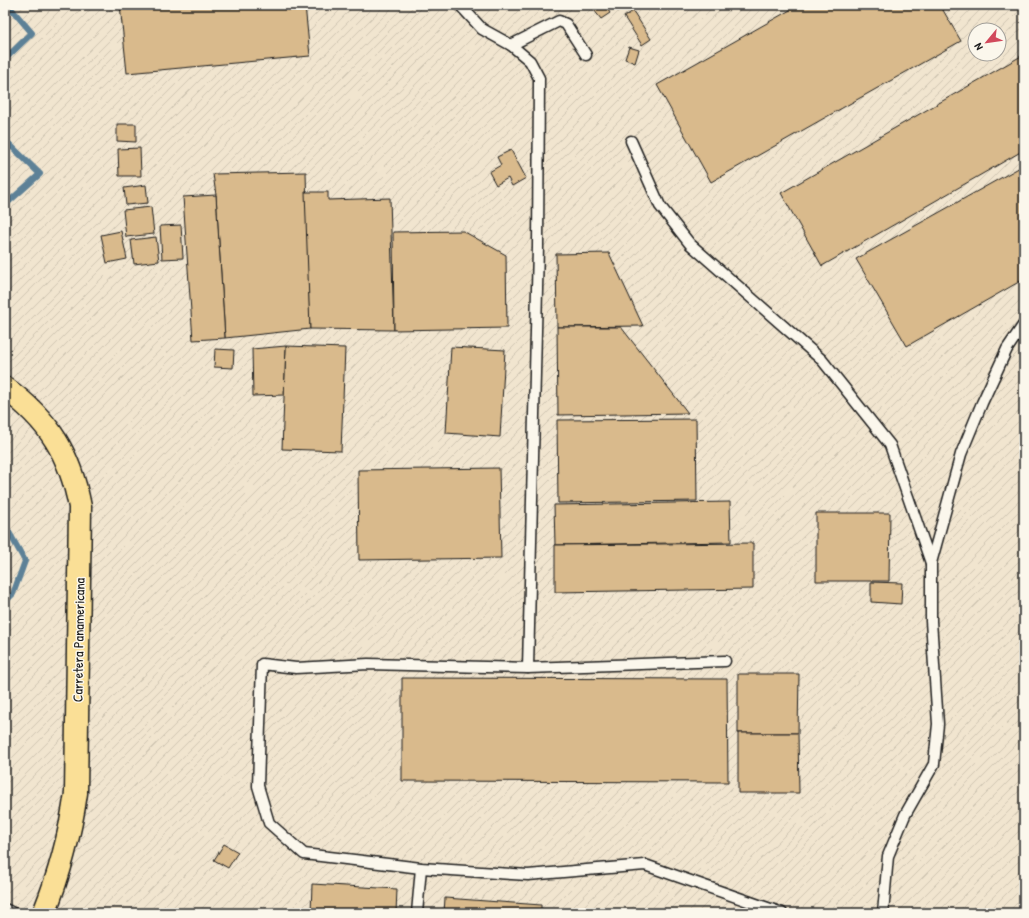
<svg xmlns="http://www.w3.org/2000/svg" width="1029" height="918" font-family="'Patrick Hand',sans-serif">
<defs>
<pattern id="industrial-furrows" width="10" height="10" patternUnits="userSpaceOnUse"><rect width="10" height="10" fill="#f1e5cf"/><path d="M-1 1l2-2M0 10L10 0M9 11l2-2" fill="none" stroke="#cec4b1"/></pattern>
</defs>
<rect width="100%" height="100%" fill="#fbf7ec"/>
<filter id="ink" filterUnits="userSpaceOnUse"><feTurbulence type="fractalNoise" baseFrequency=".025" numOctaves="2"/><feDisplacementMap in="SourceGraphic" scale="8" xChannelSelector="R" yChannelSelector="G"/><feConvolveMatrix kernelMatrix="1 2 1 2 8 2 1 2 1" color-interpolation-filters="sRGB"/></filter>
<g filter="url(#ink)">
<path fill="url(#industrial-furrows)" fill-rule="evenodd" d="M5,5h1019v908h-1019zM975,30h24v24h-24z"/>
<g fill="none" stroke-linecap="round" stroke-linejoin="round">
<g stroke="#5d8197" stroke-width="6">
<path d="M5,59l27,-26 -24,-28"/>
<path d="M5,140l35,34 -35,31"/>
<path d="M5,525l20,36 -12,33 -8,8"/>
</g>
</g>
<g fill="#d9ba8c" stroke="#1c1c1c">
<path d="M120,5h185l5,51 -183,17z"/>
<path d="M601,5h4l5,8 -9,6 -7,-9z"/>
<path d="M799,5h141l21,36 -250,141 -54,-97z"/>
<path d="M633,11l18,28 -9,6 -18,-28z"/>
<path d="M629,47l10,3 -4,13 -10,-4z"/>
<path d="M1023,55l1,95 -202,116 -41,-73z"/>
<path d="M117,124h19v18l-19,-1z"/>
<path d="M140,148l1,28h-22l-1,-27z"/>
<path d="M511,150l15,28 -14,8 -4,-8 -12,7 -7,-13 12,-7 -4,-8z"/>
<path d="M1024,165v114l-117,67 -51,-87z"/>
<path d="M306,172l4,157 -85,9 -9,-143 -3,-21z"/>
<path d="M146,185l2,18 -22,2 -2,-17z"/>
<path d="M305,192h23v8l62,-2 4,132 -84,-1z"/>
<path d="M216,195l9,143 -32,2 -10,-143z"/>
<path d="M151,207l3,27 -28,3 -3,-27z"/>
<path d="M181,225l2,33 -21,1 -2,-33z"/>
<path d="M121,231l6,28 -20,4 -6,-28z"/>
<path d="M463,231l43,24 1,73 -113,2 -1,-98z"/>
<path d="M156,237l3,24 -25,3 -3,-24z"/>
<path d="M609,253l34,73 -86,1 -1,-73z"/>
<path d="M557,327h64l67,86 -130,2z"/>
<path d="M286,346l59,2 -4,103 -59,-2z"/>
<path d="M286,346l-2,49 -31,1 -1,-47z"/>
<path d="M451,347l54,3 -5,87 -54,-4z"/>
<path d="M215,349l19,1 -1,18 -19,-1z"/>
<path d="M696,419l1,82 -139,2 -1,-83z"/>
<path d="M499,468l2,90 -142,2 -1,-90z"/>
<path d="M730,502l1,40 -176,3 -1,-40z"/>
<path d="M816,513h74l-1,68h-73z"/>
<path d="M753,543v46l-198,3v-47z"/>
<path d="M871,582l31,1 -1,21 -30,-2z"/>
<path d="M738,674h61l-1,59h-60z"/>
<path d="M402,678l325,1 1,103 -326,-1z"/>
<path d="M738,733h60l1,60h-61z"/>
<path d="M224,844l14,8 -10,16 -14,-8z"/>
<path d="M312,884l85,5 -1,24h-85z"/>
<path d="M445,898l96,7v8h-97z"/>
<path d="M222,908l50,5h-50z"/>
</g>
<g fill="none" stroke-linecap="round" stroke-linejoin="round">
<defs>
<g id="service">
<path d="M460,5l22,24 29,16 19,16 9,17 -1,169 -10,421"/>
<path d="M511,45l48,-24 7,3 20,31"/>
<path d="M631,141l29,65 30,38 132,116 68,85 41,118"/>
<path d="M725,661l-197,7 -160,-4 -72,4 -34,-4 -4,122 11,37 35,31 117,14 107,7 117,-10 137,48"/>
<path d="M5,909l8,4"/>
<path d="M417,913l4,-45"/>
<path d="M883,913l5,-57 17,-41 29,-51 4,-40 -7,-103v-58l30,-109 21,-51 25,-54 17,-25"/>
</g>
<path id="trunk" d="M5,388c44,32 65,66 75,119l-4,286c-6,42 -16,80 -32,120"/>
</defs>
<use href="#service" stroke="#1c1c1c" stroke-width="13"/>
<use href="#trunk" stroke="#1c1c1c" stroke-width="25"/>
<use href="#service" stroke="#fbf7ec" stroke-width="10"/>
<use href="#trunk" stroke="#fadf96" stroke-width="22"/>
</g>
</g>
<g text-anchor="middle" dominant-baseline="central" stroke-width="3" stroke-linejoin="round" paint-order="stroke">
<g font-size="14" fill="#1c1c1c" stroke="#fbf7ec">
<text transform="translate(78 640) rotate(-89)">Carretera Panamericana</text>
</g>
</g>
<rect width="1029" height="918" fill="none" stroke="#fbf7ec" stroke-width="20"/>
<rect x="10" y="10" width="1009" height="898" fill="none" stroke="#1c1c1c" stroke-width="1.5" filter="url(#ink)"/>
<g transform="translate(987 42) rotate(241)"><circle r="19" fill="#fbf7ec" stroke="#a29f99"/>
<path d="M0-3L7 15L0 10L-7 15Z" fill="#d1495b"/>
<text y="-6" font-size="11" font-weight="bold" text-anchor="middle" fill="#1c1c1c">N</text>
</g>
</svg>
